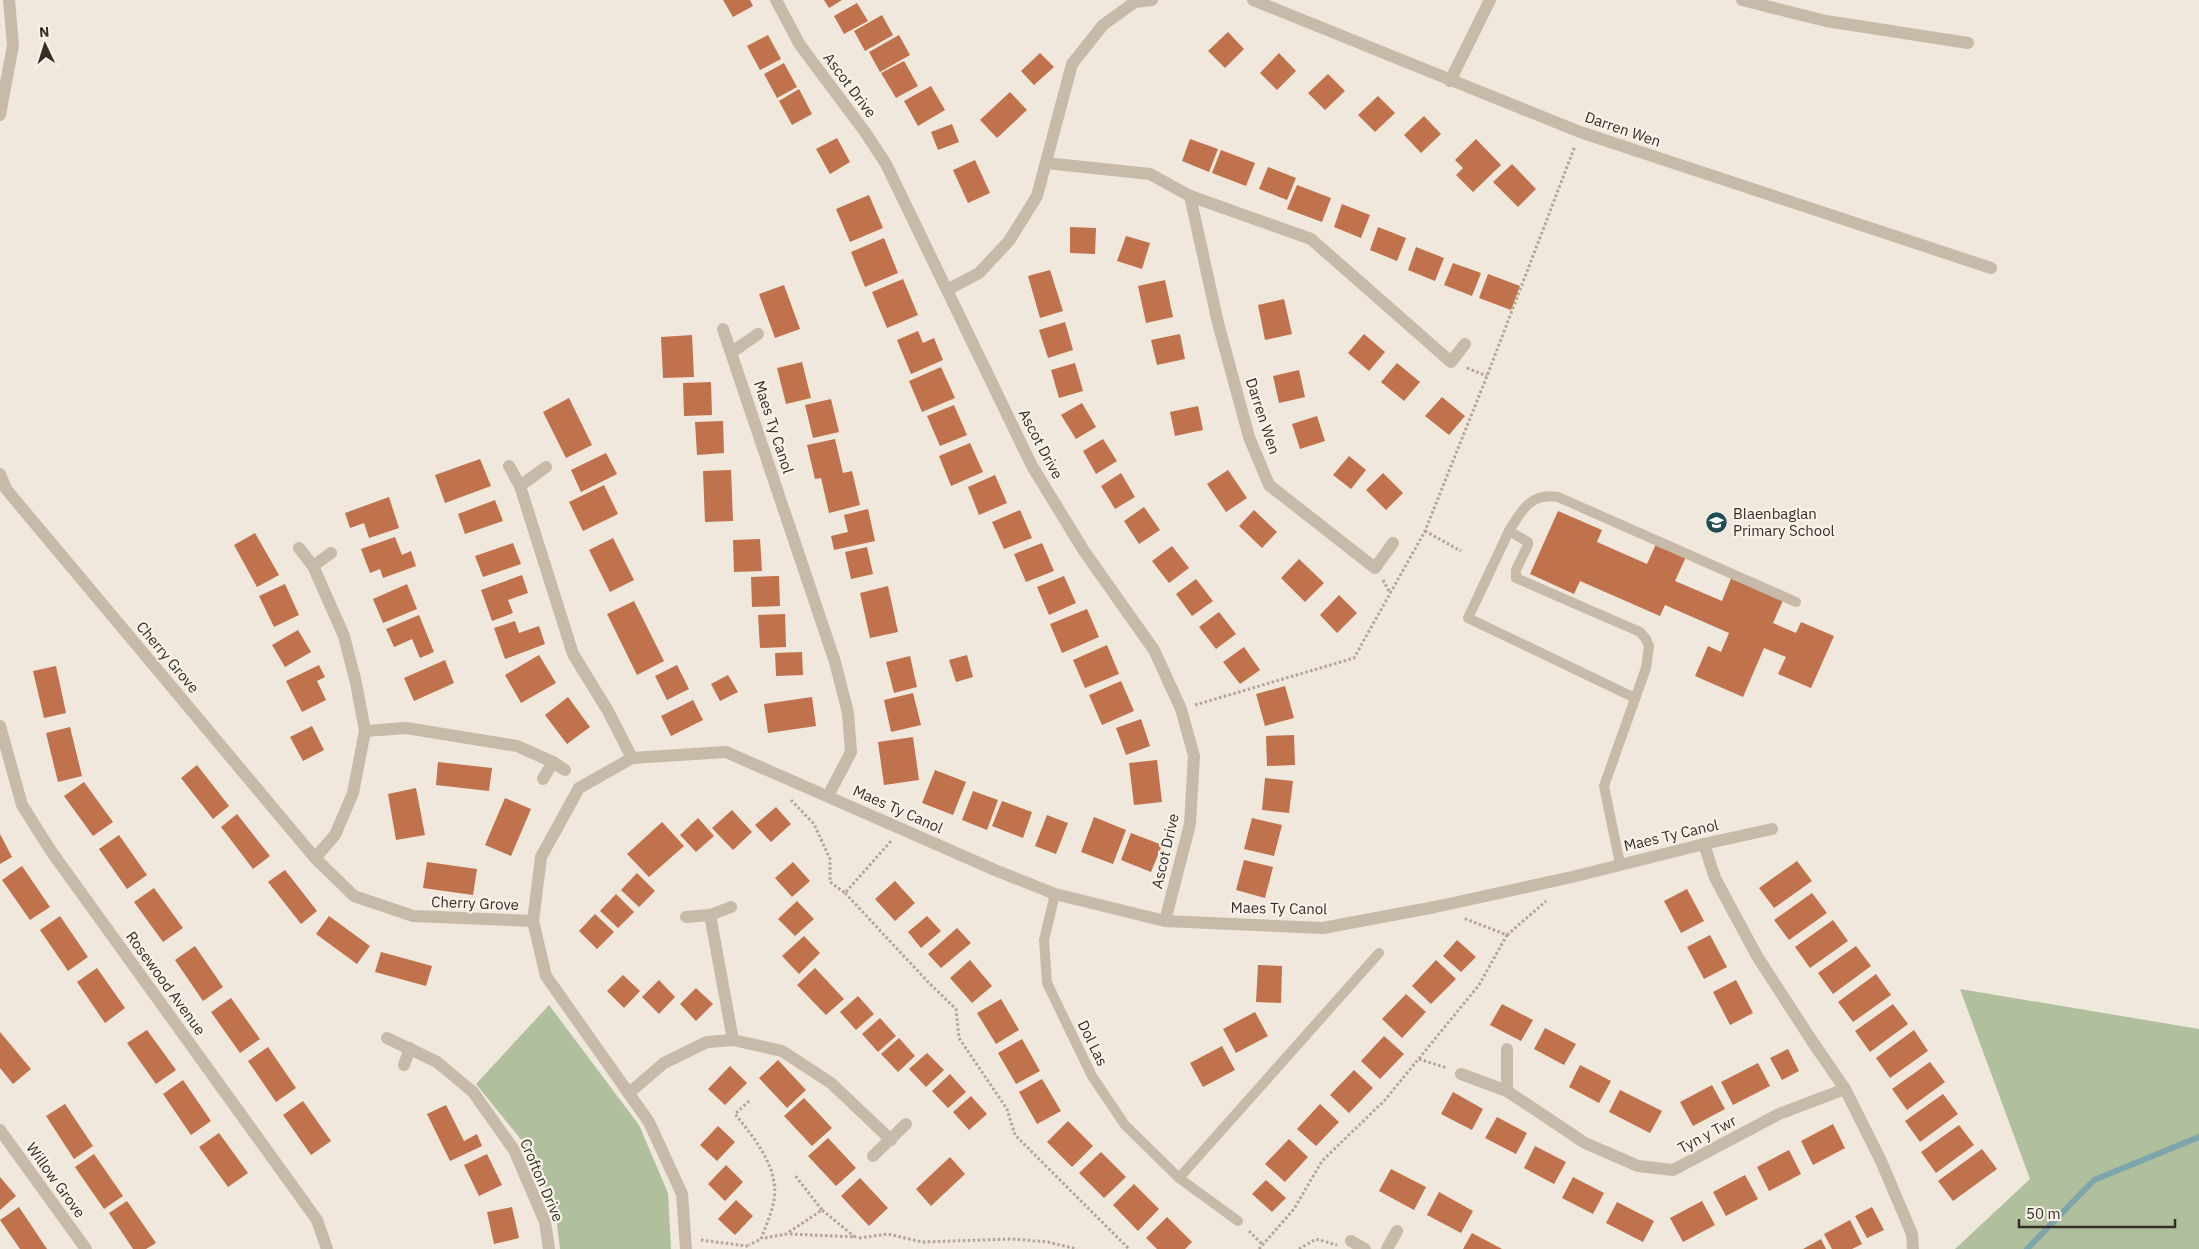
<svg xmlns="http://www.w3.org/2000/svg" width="2199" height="1249" font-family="'IBM Plex Sans',sans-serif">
<rect width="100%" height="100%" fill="#f0e8dc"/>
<g fill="#b0bf9c">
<path d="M1960,989l239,40v220h-244l75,-70z"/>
<path d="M549,1005l90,120 29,68 3,56h-111l-5,-41 -32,-66 -47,-58z"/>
</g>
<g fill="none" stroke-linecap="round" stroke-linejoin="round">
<path stroke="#7ca6ac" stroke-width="6" d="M2027,1249l67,-69 105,-43"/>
</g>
<g fill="#bf724b">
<path d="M723,0h27l3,6 -20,11z"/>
<path d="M824,0h18l-13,8z"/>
<path d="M857,3l11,18 -24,13 -10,-18z"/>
<path d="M882,15l11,20 -28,16 -11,-20z"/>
<path d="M1228,32l16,17 -19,19 -17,-17z"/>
<path d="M768,35l13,24 -21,11 -13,-24z"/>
<path d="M899,35l11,20 -30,17 -11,-20z"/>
<path d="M1040,53l14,14 -20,18 -13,-14z"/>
<path d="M1279,53l17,18 -19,19 -17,-17z"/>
<path d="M904,61l14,25 -22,12 -15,-25z"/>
<path d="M784,63l13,24 -20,11 -13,-24z"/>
<path d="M1328,74l17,17 -20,19 -17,-17z"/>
<path d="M931,86l14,24 -27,16 -14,-25z"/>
<path d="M799,89l13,25 -20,11 -13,-24z"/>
<path d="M1010,92l17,18 -30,28 -17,-18z"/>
<path d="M1378,96l17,17 -20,19 -17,-17z"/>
<path d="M1424,116l17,18 -20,19 -17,-18z"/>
<path d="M952,124l7,18 -21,8 -7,-18z"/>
<path d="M837,138l13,24 -20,12 -14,-25z"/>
<path d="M1190,139l28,10 -9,23 -27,-11z"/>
<path d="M1476,139l25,26 -28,27 -17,-17 7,-7 -8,-8z"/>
<path d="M1221,150l34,13 -9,23 -34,-13z"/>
<path d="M975,160l15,33 -22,10 -15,-33z"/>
<path d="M1512,164l24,25 -18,18 -25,-25z"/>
<path d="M1268,167l28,11 -9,22 -28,-11z"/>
<path d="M1297,185l34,13 -9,24 -35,-13z"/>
<path d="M869,195l14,33 -33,14 -14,-33z"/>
<path d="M1342,204l28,11 -9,23 -27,-11z"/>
<path d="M1070,227l26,1 -1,26 -25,-1z"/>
<path d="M1378,227l28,11 -9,23 -27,-11z"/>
<path d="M1126,236l24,7 -8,26 -25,-8z"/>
<path d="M884,238l14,35 -33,14 -14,-35z"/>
<path d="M1416,247l28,11 -9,23 -27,-11z"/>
<path d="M1453,263l28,10 -9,23 -28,-11z"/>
<path d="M1050,270l13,41 -23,7 -12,-42z"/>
<path d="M1488,274l32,12 -9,24 -32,-12z"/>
<path d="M903,279l15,36 -31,13 -15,-36z"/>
<path d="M1165,280l8,37 -27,6 -8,-37z"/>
<path d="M784,285l16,44 -25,9 -16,-44z"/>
<path d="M1284,299l8,35 -27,6 -7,-35z"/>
<path d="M1065,322l8,28 -25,8 -9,-28z"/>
<path d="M918,331l5,12 11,-5 9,22 -32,14 -14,-34z"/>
<path d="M1180,334l5,25 -28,6 -6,-25z"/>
<path d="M1364,334l21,18 -16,19 -21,-18z"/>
<path d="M692,335l2,42 -31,1 -2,-41z"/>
<path d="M802,362l9,36 -25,6 -9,-36z"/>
<path d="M1075,363l8,28 -24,7 -8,-28z"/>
<path d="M1397,363l23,19 -16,19 -23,-19z"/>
<path d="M941,367l14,31 -33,14 -13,-31z"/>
<path d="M1299,370l6,27 -26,6 -6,-27z"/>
<path d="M711,382l1,33 -28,1 -1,-33z"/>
<path d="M1442,397l23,19 -16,19 -24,-19z"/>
<path d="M569,398l23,47 -26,13 -23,-46z"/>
<path d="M831,399l8,33 -26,6 -8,-33z"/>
<path d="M1082,403l14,24 -20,12 -15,-24z"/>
<path d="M954,405l13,30 -27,11 -13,-30z"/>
<path d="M1198,406l5,24 -28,6 -5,-24z"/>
<path d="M1317,416l8,25 -25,8 -8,-25z"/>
<path d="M723,421l1,32 -27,2 -2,-33z"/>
<path d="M835,439l8,34 9,-2 8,34 -31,8 -8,-35 -6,1 -8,-34z"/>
<path d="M1103,439l14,22 -21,13 -13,-23z"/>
<path d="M970,443l13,29 -32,14 -12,-30z"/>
<path d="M606,453l11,21 -36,18 -10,-22z"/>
<path d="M1349,456l17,14 -15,19 -18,-14z"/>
<path d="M480,459l11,27 -46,17 -10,-28z"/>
<path d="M731,470l2,51 -28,1 -2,-51z"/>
<path d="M1228,470l19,28 -21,14 -19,-28z"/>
<path d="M1121,473l14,24 -20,12 -14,-23z"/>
<path d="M1383,473l20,20 -17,17 -20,-20z"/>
<path d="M995,475l12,28 -28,12 -11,-28z"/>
<path d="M604,485l14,29 -35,17 -14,-29z"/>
<path d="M389,497l10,31 -30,10 -5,-15 -14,5 -5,-15z"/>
<path d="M495,500l8,21 -38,13 -7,-20z"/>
<path d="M1144,507l16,23 -21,14 -15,-23z"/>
<path d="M868,509l7,32 -41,9 -3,-14 17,-4 -4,-17z"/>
<path d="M1020,510l12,28 -28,11 -12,-27z"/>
<path d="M1254,510l23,22 -15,16 -23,-22z"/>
<path d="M1558,511l44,19 -5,12 50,22 9,-20 30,13 -11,24 47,20 10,-25 52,22 -11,25 23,10 5,-11 33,14 -23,52 -33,-14 8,-17 -22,-9 -21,49 -48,-21 13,-30 13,6 8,-19 -64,-28 -5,11 -80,-35 -6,13 -44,-20z"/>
<path d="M255,533l24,42 -22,12 -23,-42z"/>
<path d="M395,537l7,18 9,-4 5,15 -33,12 -3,-9 -10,4 -9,-24z"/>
<path d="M613,538l21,42 -24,12 -21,-42z"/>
<path d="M760,539l2,32 -28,1 -1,-32z"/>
<path d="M513,543l8,21 -38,13 -8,-21z"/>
<path d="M1042,543l12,28 -28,11 -12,-28z"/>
<path d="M1172,546l17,22 -20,15 -17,-22z"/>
<path d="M867,547l6,27 -22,5 -6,-27z"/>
<path d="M1299,559l25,24 -19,19 -24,-24z"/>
<path d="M522,575l6,18 -20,7 5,13 -21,8 -11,-31z"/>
<path d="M779,576l1,30 -28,1 -1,-30z"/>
<path d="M1064,576l12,27 -27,12 -12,-28z"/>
<path d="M1196,579l17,22 -21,15 -16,-22z"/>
<path d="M285,584l14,31 -25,12 -15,-31z"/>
<path d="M407,584l10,25 -34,14 -10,-24z"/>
<path d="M888,586l10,46 -28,6 -10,-45z"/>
<path d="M1339,595l18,18 -20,20 -17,-18z"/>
<path d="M634,601l30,60 -27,14 -30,-61z"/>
<path d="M1087,609l12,28 -37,16 -12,-29z"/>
<path d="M1219,612l17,22 -20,15 -17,-22z"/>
<path d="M785,614l1,33 -26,1 -2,-33z"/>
<path d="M419,615l15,37 -14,6 -8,-19 -18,8 -8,-18z"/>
<path d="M515,621l4,12 20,-7 6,18 -40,15 -11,-31z"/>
<path d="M298,630l13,22 -26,15 -13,-22z"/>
<path d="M1107,645l12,29 -34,14 -12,-28z"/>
<path d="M1244,647l16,23 -20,14 -17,-22z"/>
<path d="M802,652l1,23 -27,1 -1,-23z"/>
<path d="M539,655l17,28 -35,20 -16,-28z"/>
<path d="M967,655l6,22 -17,5 -7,-22z"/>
<path d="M910,656l7,31 -23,6 -8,-31z"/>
<path d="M445,660l9,23 -40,18 -10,-23z"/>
<path d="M319,665l6,12 -8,4 9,19 -24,12 -16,-31z"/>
<path d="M677,665l12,24 -22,11 -12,-24z"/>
<path d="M56,666l10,47 -22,5 -11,-47z"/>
<path d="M728,675l10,17 -18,9 -9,-17z"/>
<path d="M1121,681l13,30 -32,14 -13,-30z"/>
<path d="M1285,686l9,32 -29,8 -9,-32z"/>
<path d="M913,693l8,32 -30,7 -7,-32z"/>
<path d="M568,697l22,30 -23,17 -22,-29z"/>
<path d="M812,697l4,29 -48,7 -4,-29z"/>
<path d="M693,700l10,20 -32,16 -10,-20z"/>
<path d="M1141,719l9,27 -24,9 -10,-27z"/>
<path d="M312,726l12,24 -21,11 -13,-24z"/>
<path d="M70,727l12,49 -24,6 -12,-49z"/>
<path d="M1294,735l1,30 -28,1 -1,-30z"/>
<path d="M913,737l6,43 -35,5 -6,-43z"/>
<path d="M1157,760l5,42 -28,3 -5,-42z"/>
<path d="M438,762l54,6 -3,23 -53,-6z"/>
<path d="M197,765l32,41 -16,13 -32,-41z"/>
<path d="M935,770l31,12 -13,33 -31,-12z"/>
<path d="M1265,778l28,3 -4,32 -27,-3z"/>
<path d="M84,782l29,40 -20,14 -29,-40z"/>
<path d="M416,788l9,47 -29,5 -8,-46z"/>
<path d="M973,791l25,9 -11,30 -25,-10z"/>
<path d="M505,798l26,11 -20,47 -26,-11z"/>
<path d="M1002,801l30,11 -9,26 -31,-12z"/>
<path d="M776,807l15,17 -20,18 -16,-17z"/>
<path d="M732,810l20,22 -19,18 -21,-22z"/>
<path d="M237,814l33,42 -17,13 -32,-42z"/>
<path d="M1047,815l21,8 -12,31 -21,-8z"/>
<path d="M1094,817l32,13 -13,34 -32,-12z"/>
<path d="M698,818l16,18 -18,16 -16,-17z"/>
<path d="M1252,818l30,7 -8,31 -30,-7z"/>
<path d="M662,822l22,24 -35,31 -22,-23z"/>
<path d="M1131,833l31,12 -11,27 -30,-12z"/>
<path d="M0,834l12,23 -12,7z"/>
<path d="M119,835l28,40 -20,14 -28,-40z"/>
<path d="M1244,860l29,7 -8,31 -29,-8z"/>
<path d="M1797,861l15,20 -38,27 -15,-20z"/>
<path d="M427,862l50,7 -4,26 -50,-7z"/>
<path d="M793,862l17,19 -18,16 -17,-19z"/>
<path d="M22,866l28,41 -20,13 -28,-40z"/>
<path d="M285,870l32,41 -16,13 -33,-42z"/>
<path d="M637,873l18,18 -16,16 -18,-17z"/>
<path d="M895,881l20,22 -20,18 -20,-22z"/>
<path d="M154,888l29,40 -20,14 -29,-40z"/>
<path d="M1687,889l17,32 -23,12 -17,-32z"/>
<path d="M1812,893l15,20 -38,27 -15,-20z"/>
<path d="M616,894l18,18 -16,16 -18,-17z"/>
<path d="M797,901l17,18 -19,17 -17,-17z"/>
<path d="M595,914l19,18 -17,17 -18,-18z"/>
<path d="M60,916l28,41 -20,14 -28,-41z"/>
<path d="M329,916l41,30 -13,18 -41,-30z"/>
<path d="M927,916l14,15 -20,17 -13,-16z"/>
<path d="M1833,920l15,21 -38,27 -15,-21z"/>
<path d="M957,928l14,15 -30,25 -13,-14z"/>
<path d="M1710,935l17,32 -23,12 -17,-32z"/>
<path d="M804,936l16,17 -21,21 -17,-18z"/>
<path d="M1457,940l19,17 -15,15 -18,-16z"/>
<path d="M195,946l28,41 -20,14 -28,-41z"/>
<path d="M1856,946l15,20 -38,28 -15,-21z"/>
<path d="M381,952l51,14 -6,20 -51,-14z"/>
<path d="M970,960l22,26 -20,17 -22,-25z"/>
<path d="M1436,960l20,19 -25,25 -19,-18z"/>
<path d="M1258,965l24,1 -1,37 -25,-1z"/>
<path d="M97,968l28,40 -20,15 -28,-41z"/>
<path d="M815,968l29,31 -18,16 -29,-30z"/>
<path d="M1876,974l15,21 -38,27 -15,-20z"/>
<path d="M623,975l17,16 -16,17 -17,-17z"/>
<path d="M659,980l16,17 -16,17 -17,-17z"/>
<path d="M1736,980l17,33 -23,12 -17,-33z"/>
<path d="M696,988l17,16 -17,17 -16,-17z"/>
<path d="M1406,994l20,18 -24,26 -20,-19z"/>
<path d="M858,996l16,18 -18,16 -16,-18z"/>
<path d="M231,998l29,41 -20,14 -29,-41z"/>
<path d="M1001,999l18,31 -23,14 -19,-31z"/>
<path d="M1502,1004l31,16 -12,21 -31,-16z"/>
<path d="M1893,1004l15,20 -38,28 -15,-21z"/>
<path d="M1255,1012l13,24 -32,17 -13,-24z"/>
<path d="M880,1018l16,18 -18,16 -16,-18z"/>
<path d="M1545,1028l31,16 -12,21 -30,-16z"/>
<path d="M147,1030l29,40 -20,14 -29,-41z"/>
<path d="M1914,1030l14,21 -38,27 -14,-20z"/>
<path d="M0,1032l31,37 -18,15 -13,-16z"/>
<path d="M1384,1036l20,18 -24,25 -19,-18z"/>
<path d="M899,1038l16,18 -17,16 -17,-18z"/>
<path d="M1022,1039l18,32 -24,13 -18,-31z"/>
<path d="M1222,1046l13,24 -32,17 -13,-24z"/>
<path d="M268,1047l28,41 -20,14 -28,-41z"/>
<path d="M1788,1049l11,22 -17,9 -12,-22z"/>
<path d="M927,1053l17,17 -18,17 -17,-18z"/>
<path d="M778,1060l28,30 -19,18 -28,-30z"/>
<path d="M1930,1062l15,20 -38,28 -15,-21z"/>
<path d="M1758,1063l12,23 -37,19 -12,-23z"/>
<path d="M1580,1065l31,16 -12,22 -30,-16z"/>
<path d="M730,1066l17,17 -22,22 -17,-16z"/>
<path d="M1354,1070l19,18 -24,25 -19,-18z"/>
<path d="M950,1074l16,18 -18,16 -16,-17z"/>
<path d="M1042,1079l19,32 -24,13 -18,-32z"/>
<path d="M183,1080l28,41 -20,14 -28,-41z"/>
<path d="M1712,1085l13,24 -32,17 -13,-24z"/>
<path d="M1620,1090l42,21 -12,22 -41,-21z"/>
<path d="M1453,1092l30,17 -11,21 -31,-16z"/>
<path d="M1943,1094l15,20 -38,28 -15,-21z"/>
<path d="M971,1096l16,18 -18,16 -16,-18z"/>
<path d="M804,1098l28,30 -20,18 -28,-30z"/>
<path d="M303,1101l28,40 -20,14 -28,-40z"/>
<path d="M65,1104l28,42 -19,13 -28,-43z"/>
<path d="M1320,1104l19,18 -23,24 -19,-17z"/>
<path d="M446,1105l18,36 13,-7 5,12 -32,15 -23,-47z"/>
<path d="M1497,1117l30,16 -11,21 -31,-16z"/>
<path d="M1068,1121l25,25 -21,21 -25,-25z"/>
<path d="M1833,1124l12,24 -32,17 -12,-24z"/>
<path d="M1959,1125l15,20 -38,28 -15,-21z"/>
<path d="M718,1126l17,16 -18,19 -17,-16z"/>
<path d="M219,1133l29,40 -20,14 -29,-40z"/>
<path d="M828,1138l28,30 -20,18 -28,-30z"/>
<path d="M1289,1139l19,18 -23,25 -20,-18z"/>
<path d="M1535,1146l31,16 -12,22 -30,-16z"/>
<path d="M1982,1149l15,20 -44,32 -15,-20z"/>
<path d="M1789,1150l12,24 -32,17 -12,-24z"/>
<path d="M1101,1152l25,25 -22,21 -25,-25z"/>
<path d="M94,1154l29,42 -19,13 -29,-42z"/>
<path d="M487,1154l15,31 -23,11 -15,-31z"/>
<path d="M950,1157l15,17 -34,32 -15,-17z"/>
<path d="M726,1165l17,17 -18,19 -17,-17z"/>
<path d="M1391,1169l35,18 -12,23 -35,-19z"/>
<path d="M1745,1175l13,24 -32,17 -13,-24z"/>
<path d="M0,1177l16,19 -16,14z"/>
<path d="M1573,1177l31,16 -11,21 -31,-16z"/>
<path d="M860,1178l28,30 -19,18 -28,-30z"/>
<path d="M1266,1180l20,18 -14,14 -20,-18z"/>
<path d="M1134,1184l25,25 -21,22 -25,-26z"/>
<path d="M1439,1192l34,19 -12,22 -34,-18z"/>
<path d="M736,1200l17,16 -18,19 -17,-16z"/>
<path d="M127,1201l29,42 -10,6h-13l-24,-36z"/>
<path d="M1702,1201l13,24 -32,17 -13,-24z"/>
<path d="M1617,1202l37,19 -11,21 -37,-19z"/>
<path d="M19,1207l28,42h-27l-20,-29z"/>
<path d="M512,1207l7,31 -25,6 -7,-32z"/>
<path d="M1872,1207l12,23 -17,8 -12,-22z"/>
<path d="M1167,1217l25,25 -7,7h-28l-11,-11z"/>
<path d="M1850,1220l12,24 -10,5h-20l-8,-15z"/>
<path d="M1472,1233l30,16h-39z"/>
<path d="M1821,1239l5,10h-23z"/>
</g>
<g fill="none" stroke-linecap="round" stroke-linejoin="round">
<g stroke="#b4a492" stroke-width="3" stroke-dasharray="2.5 2.5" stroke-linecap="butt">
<path d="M1467,368l20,8"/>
<path d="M1425,531l36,20"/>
<path d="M1383,580l7,13"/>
<path d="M1195,705l159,-47 71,-127 62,-155 88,-230"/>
<path d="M791,800l23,24 16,35v23l15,11 46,-52"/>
<path d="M845,893l85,91 26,25 3,29 48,71 8,26 114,114"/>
<path d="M1507,935l39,-34"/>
<path d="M1419,1059l28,9"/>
<path d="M749,1101l-14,13c20,25 47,57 38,91 -3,12 -8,23 -12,34l-12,6"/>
<path d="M1249,1231l14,14"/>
<path d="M790,1234l65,3 -33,-27"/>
<path d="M765,1238l21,-4 36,-24 -28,-36"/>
<path d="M859,1238l29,-4 34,8 91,-3 35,3 29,7"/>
<path d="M701,1240l46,6 -2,3"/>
<path d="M1259,1249l35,-40 28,-48 63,-61 94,-115 28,-50 -44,-17"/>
<path d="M1299,1249l17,-10 21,6"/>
</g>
<g stroke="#c8baa8" stroke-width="10">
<path d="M1509,531l-41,87 167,80"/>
<path d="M1620,864l-16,-78 42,-118 3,-22 -3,-7 -6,-7 -124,-54v-8l12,-25v-3l-19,-11c12,-20 22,-39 49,-34l238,105"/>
<path d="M1055,894l-11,46 3,43 45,93 33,49 54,53 59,43"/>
<path d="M1179,1178l200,-225"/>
</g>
<g stroke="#c8baa8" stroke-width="12">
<path d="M776,0l24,45 65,87 21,32 146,302 52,85 70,99 27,59 13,47 -4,68 -25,97"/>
<path d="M1253,0l327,132 411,136"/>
<path d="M1742,0l84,21 142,22"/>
<path d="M1450,81l40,-81"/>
<path d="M0,115l13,-70 -4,-45"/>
<path d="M1046,163l104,11 40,22 121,43 140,123 14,-18"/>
<path d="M1190,196l28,127 31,114 20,48 106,83 18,-25"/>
<path d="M947,290l32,-17 30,-32 28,-45 35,-132 31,-39 32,-23 17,-2"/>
<path d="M723,329l112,333 13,51 3,39 -23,44"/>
<path d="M732,352l26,-18"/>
<path d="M509,466l11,20 53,168 35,57 24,47"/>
<path d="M0,474l6,15 309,369 39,38 59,20 120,5"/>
<path d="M520,486l26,-19"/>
<path d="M299,548l14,18 31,70 12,47 9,48 -12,62 -18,42 -20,23"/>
<path d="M313,566l18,-13"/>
<path d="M0,726l22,79 29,46 266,369 10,29"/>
<path d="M365,731l41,-3 111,18 36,16 12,8"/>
<path d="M543,779l10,-17"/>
<path d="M1704,844l68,-15"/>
<path d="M710,915l23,125"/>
<path d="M686,917l24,-2 21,-8"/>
<path d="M387,1038l50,24 36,30 41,58 31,72 4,27"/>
<path d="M404,1065l6,-17"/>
<path d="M1461,1074l46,17 78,52 53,23 35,4 106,-56 66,-25"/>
<path d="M1507,1091v-42"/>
<path d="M629,1093l35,-30 43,-21 26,-2 49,11 49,32 60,57"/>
<path d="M873,1156l33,-32"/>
<path d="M1351,1241l14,8"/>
<path d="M1387,1249l10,-18"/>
</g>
<g stroke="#c8baa8" stroke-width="12">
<path d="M0,1130l86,119"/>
<path d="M686,1249l-4,-55 -33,-72 -103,-146 -13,-55 8,-64 38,-69 53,-30 94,-6 269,118 60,24 110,27 158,7 112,-21 137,-30 132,-33 11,34 42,78 55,85 33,48 36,72 31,73 1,15"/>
</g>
</g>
<defs>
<symbol id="school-disc" viewBox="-11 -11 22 22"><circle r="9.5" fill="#204c54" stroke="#f8f2e8"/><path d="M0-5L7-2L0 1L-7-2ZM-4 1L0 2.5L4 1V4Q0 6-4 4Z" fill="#fff"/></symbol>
</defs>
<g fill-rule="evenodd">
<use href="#school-disc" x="1704" y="510" width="25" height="25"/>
</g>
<g text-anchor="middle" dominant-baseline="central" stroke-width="4.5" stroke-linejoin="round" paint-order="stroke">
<g font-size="15" fill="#352d28" stroke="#f8f2e8">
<text transform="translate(850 85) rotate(53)">Ascot Drive</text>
<text transform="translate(1623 129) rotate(19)">Darren Wen</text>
<text transform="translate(1263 416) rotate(72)">Darren Wen</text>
<text transform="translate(774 427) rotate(72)">Maes Ty Canol</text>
<text transform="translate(1041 444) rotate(62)">Ascot Drive</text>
<text transform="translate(168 657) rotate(50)">Cherry Grove</text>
<text transform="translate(898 809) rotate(24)">Maes Ty Canol</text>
<text transform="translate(1671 835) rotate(-13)">Maes Ty Canol</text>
<text transform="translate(1165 851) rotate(-77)">Ascot Drive</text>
<text transform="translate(475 903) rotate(2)">Cherry Grove</text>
<text transform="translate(1279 908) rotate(1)">Maes Ty Canol</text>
<text transform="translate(166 983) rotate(54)">Rosewood Avenue</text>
<text transform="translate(1093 1043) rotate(64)">Dol Las</text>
<text transform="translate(1707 1134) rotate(-28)">Tyn y Twr</text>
<text transform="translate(56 1180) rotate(54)">Willow Grove</text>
<text transform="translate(542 1180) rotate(67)">Crofton Drive</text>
</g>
<g font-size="15" fill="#352d28" stroke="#f8f2e8" text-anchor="start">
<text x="1733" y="513">Blaenbaglan<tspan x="1733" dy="17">Primary School</tspan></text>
</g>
</g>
<g transform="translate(45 45) rotate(356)" stroke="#f8f2e8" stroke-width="4" paint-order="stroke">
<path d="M0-4L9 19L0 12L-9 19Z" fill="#352d28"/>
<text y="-8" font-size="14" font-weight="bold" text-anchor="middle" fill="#352d28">N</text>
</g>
<path d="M2019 1219v8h156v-8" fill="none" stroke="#352d28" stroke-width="2.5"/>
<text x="2026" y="1219" font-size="15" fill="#352d28" stroke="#f8f2e8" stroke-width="4" paint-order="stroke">50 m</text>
</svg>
